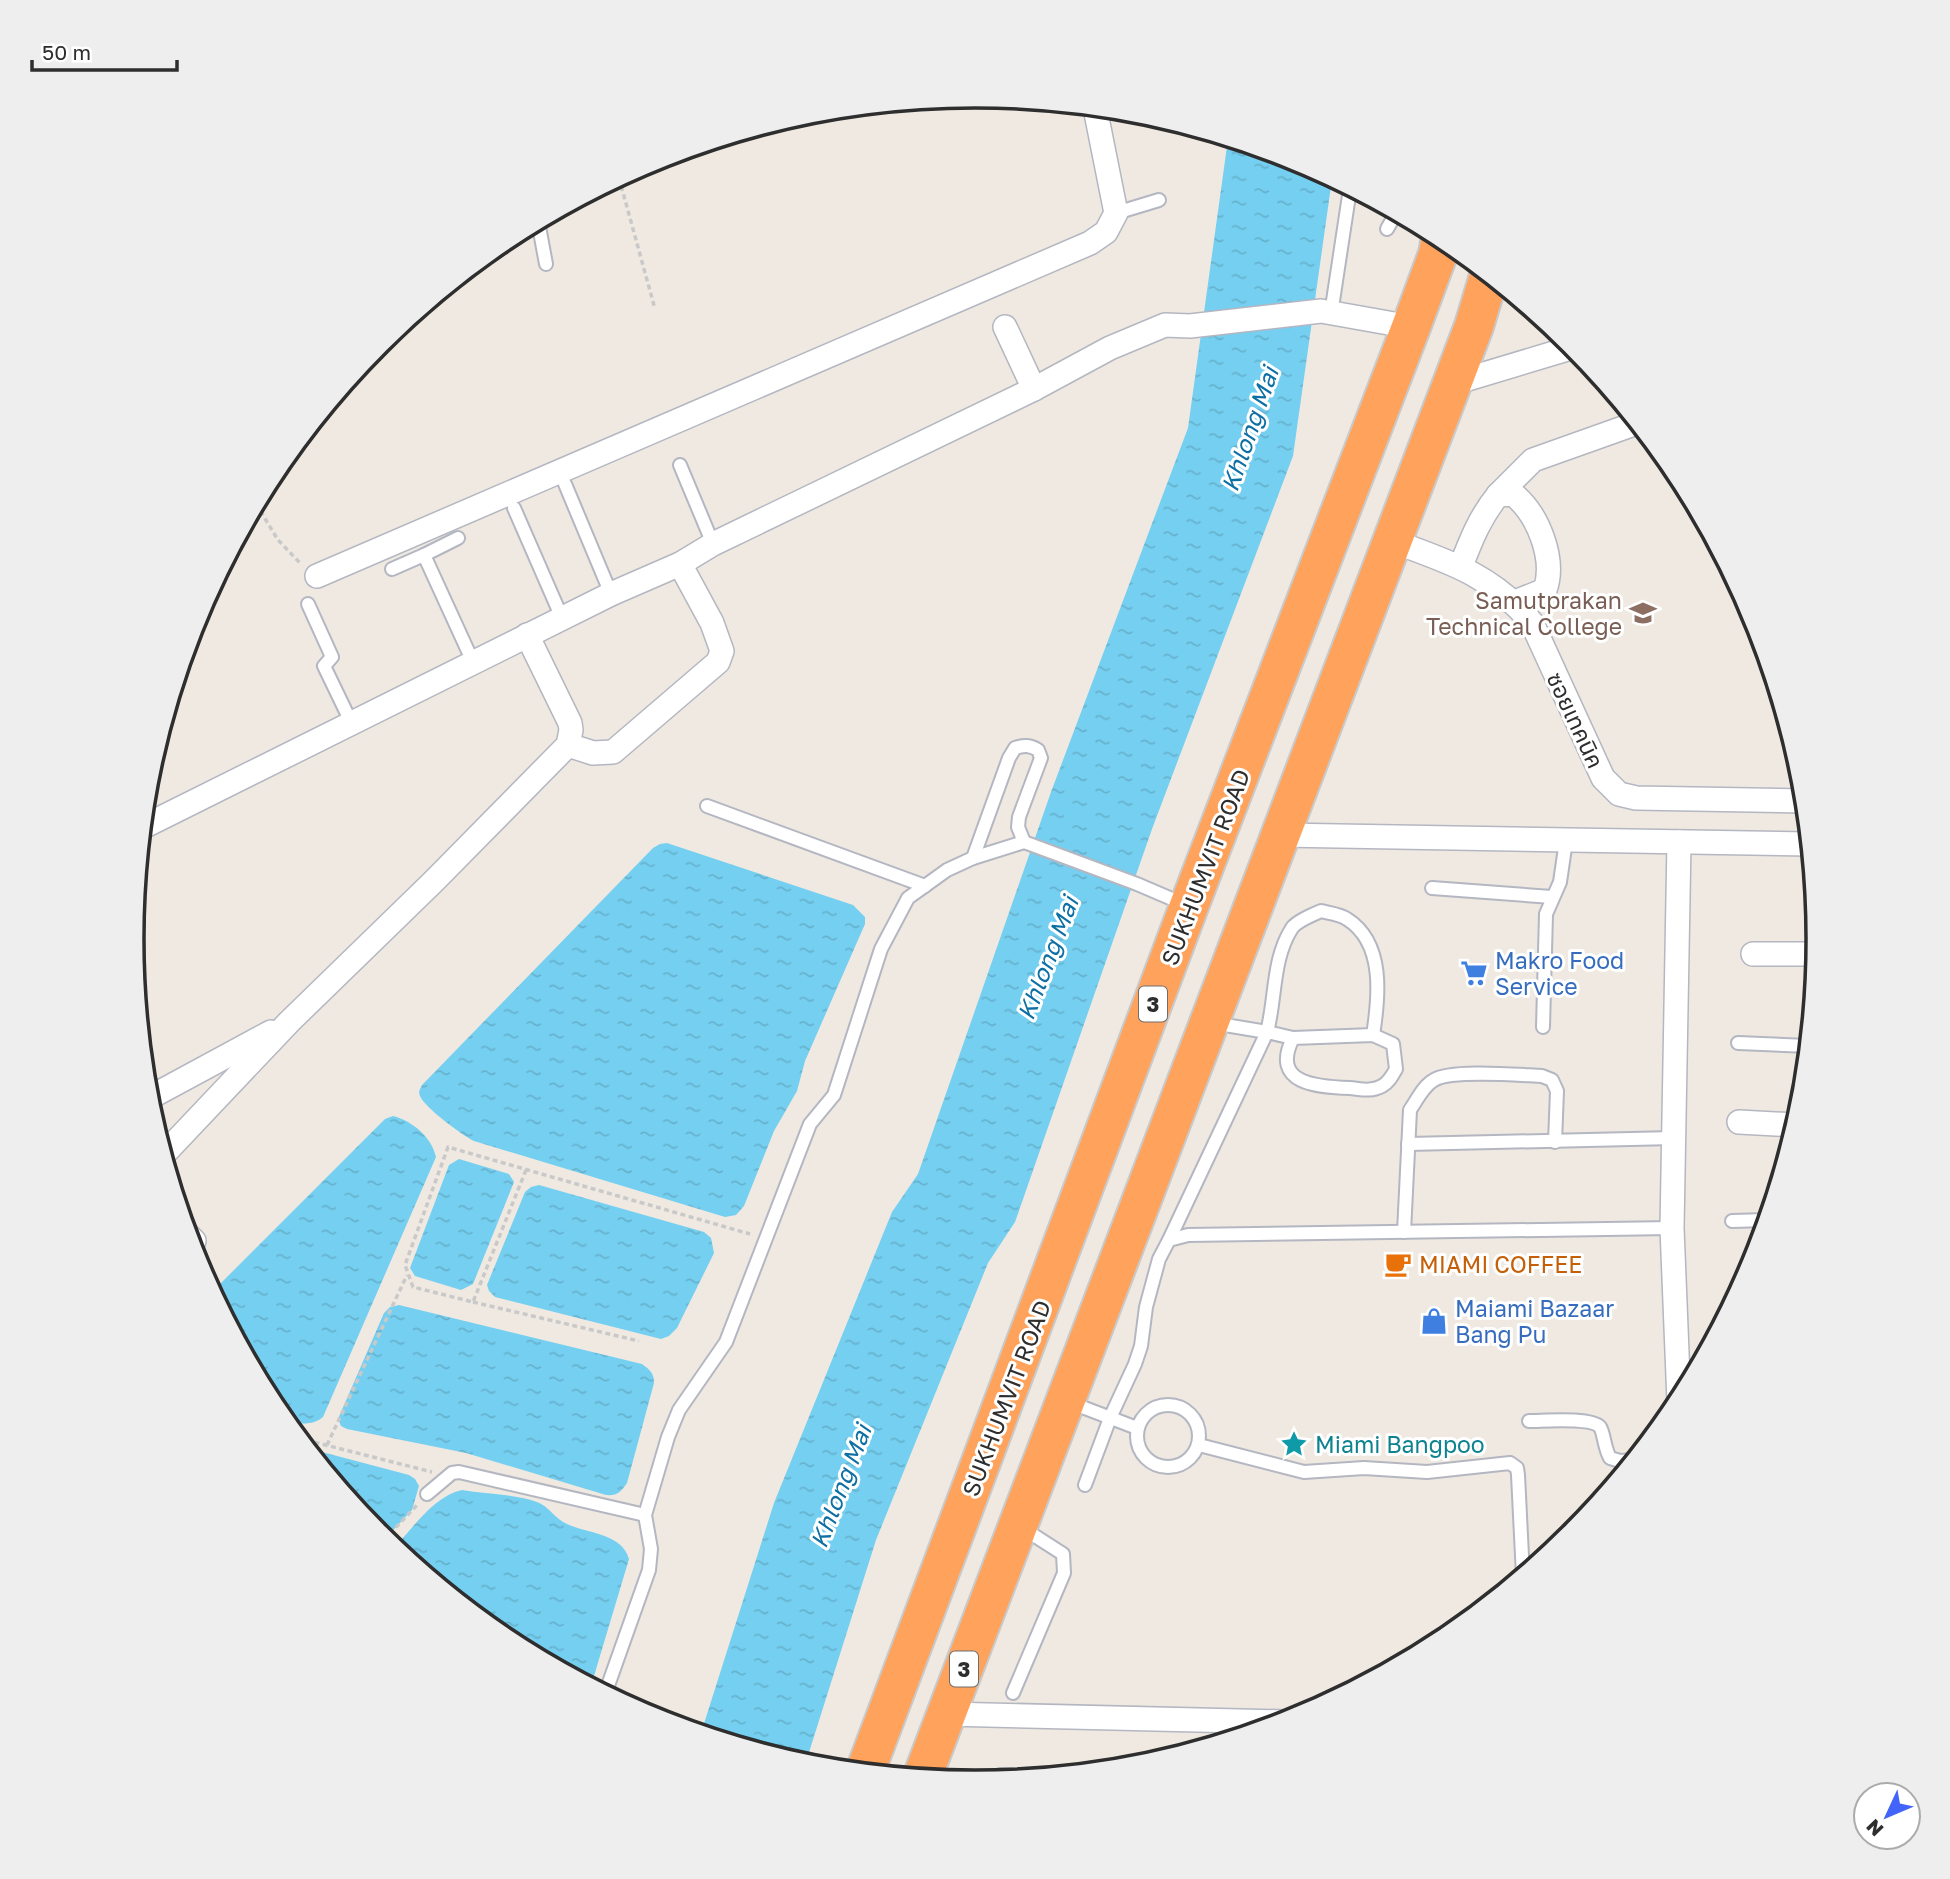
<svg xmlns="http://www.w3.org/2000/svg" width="1950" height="1879" font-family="'Golos Text','Noto Sans Thai',sans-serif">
<defs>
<pattern id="water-ripples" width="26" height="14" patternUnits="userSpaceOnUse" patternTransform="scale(1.75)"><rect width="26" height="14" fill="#75cff0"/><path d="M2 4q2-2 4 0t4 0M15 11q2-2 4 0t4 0" fill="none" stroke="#66b2ce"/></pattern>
</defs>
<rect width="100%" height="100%" fill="#efe9e1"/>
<g fill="url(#water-ripples)">
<path d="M1228,139l70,22 34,18 -39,277 -141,373 -137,393 -27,41 -112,277 -71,225 -104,-32 73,-230 118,-291 26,-38 133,-382 137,-364z"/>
<path d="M667,843l186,62 12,12v7l-60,137 -8,30 -23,40 -30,75 -8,9 -11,2 -251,-76c-12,-6 -49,-33 -54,-45 -2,-6 0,-6 2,-11l231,-237 7,-4z"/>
<path d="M393,1116c20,5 39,22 43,41l-113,260c-10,9 -29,8 -41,1 -4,-3 -6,-7 -8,-10l-62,-116 173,-173z"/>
<path d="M459,1159l50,15 5,8 -41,102 -12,6 -46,-14 -5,-8 39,-103z"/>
<path d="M539,1185l165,47 7,6 3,15 -37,75 -8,8 -8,3 -166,-42 -6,-6 -2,-6 38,-93 6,-5z"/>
<path d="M399,1305l243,59c8,6 12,9 12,19l-27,100c-6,9 -10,13 -21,12l-140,-42 -119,-24 -6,-3 -3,-7 46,-106 6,-6z"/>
<path d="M307,1448l102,27 6,4 4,7 -7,24 -28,30z"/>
<path d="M462,1490c24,4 52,4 75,12 12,4 18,17 30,22 21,10 55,9 62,35l-38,127 -85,-46 -112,-92c19,-20 40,-52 68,-58z"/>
</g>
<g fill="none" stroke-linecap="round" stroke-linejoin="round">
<defs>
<g id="lane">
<path d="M1116,213l43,-13"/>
<path d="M538,221l8,43"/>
<path d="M1387,229l9,-16"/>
<path d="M1331,314l19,-125"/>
<path d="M680,465l33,79"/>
<path d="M565,484l46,110"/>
<path d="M514,508l48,110"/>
<path d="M458,538l-34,17 49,107"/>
<path d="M392,569l32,-14"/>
<path d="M308,604l24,53 -8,9 27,56"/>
<path d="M707,806l218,80"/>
<path d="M973,858l36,-100 6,-10c9,-3 15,-3 23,2l3,8 -22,59 -1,10 6,15 113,42 49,21"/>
<path d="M1432,888l120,9"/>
<path d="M1213,1023l54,9c9,-34 5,-73 25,-104 5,-7 20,-13 29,-17 7,2 19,3 26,8 38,24 32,78 26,116"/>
<path d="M1543,1027l3,-113 14,-32 6,-41"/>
<path d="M1738,1043l70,3"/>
<path d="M1408,1144l266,-6"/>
<path d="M1732,1221l35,-1"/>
<path d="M1404,1232l6,-122c7,-10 13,-24 24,-30 17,-11 85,-5 108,-4l10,4 5,11 -2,51"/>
<path d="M1169,1240l98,-208 26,6 80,-3 20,9 3,25c-4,7 -7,13 -14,17 -11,6 -21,3 -32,2 -33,-1 -80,-4 -57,-50"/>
<path d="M1069,1402l68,26"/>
<circle cx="1168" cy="1436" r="31"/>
<path d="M1529,1421c15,0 62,-4 71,6 4,6 4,20 10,31l10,3 13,-1"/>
<path d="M1199,1445l105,27 60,-4 63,4 83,-9 7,5 1,7 5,101"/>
<path d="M1085,1485l25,-67 25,-54 6,-18 5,-39 13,-48 10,-19 19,-5 484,-7"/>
<path d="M427,1494l25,-21 7,-1 186,43"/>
<path d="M1013,1693l51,-120 -1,-19 -42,-27"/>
<path d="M605,1694l44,-124 2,-21 -6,-34 23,-78 11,-27 47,-68 84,-218 24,-29 47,-146 27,-51 39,-28 26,-12 51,-16"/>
<path d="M987,1782l13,-7 36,2"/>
</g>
<g id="street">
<path d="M1005,327l29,62"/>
<path d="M1451,384l123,-37"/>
<path d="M1498,495l35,-35 104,-37"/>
<path d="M1392,541c55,20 101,34 140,82l71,155 16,16 17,4 169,3"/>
<path d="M1461,566c10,-26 19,-49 37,-71l15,-1c25,20 43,65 32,96l-30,12"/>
<path d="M317,576l773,-333 16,-11 10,-19 -21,-105"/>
<path d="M568,745l25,8 20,-1 105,-90 4,-11 -10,-28 -32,-59"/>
<path d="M143,827l468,-233 69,-30 33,-20 321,-155 76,-41 55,-23 25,1 131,-15 90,16"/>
<path d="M1281,835l528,9"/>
<path d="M1679,842l-7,386 7,174"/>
<path d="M1753,954h64"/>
<path d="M147,1099l124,-67"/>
<path d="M1739,1122l57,3"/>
<path d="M163,1155l126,-133 145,-141 134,-136 3,-15 -1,-7 -43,-88"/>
<path d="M187,1234l7,7"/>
<path d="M947,1714l339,8"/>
</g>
<g id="highway">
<path d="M865,1772l324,-866 222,-579 27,-73 3,-17"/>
<path d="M922,1778l552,-1452 15,-50"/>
</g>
</defs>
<use href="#lane" stroke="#b4b7c1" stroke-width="16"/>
<use href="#street" stroke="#b4b7c1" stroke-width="26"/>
<use href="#highway" stroke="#c9c9c9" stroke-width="42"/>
<g stroke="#c9c9c9" stroke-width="3.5" stroke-dasharray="5 3.5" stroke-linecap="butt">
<path d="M619,178l36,131"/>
<path d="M256,504l22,36 23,24"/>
<path d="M526,1170l-53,132 -60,-15 -8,-22 43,-118 302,87"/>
<path d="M473,1302l166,39"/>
<path d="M298,1438l134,34"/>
<path d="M327,1445l80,-170"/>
<path d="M384,1540l35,-37"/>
</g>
<use href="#lane" stroke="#fff" stroke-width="12"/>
<use href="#street" stroke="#fff" stroke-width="23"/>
<use href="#highway" stroke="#ffa35c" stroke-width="38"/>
</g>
<defs>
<symbol id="university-bare" viewBox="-9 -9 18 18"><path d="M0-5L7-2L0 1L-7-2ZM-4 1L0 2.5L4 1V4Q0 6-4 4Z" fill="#8d6e63" stroke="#fff" stroke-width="2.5" paint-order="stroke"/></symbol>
<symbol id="supermarket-bare" viewBox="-9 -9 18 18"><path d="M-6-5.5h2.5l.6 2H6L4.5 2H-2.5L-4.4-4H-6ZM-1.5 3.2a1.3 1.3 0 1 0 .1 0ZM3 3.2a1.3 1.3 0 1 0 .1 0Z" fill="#3f7fe0" stroke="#fff" stroke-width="2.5" paint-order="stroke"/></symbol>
<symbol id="cafe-bare" viewBox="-9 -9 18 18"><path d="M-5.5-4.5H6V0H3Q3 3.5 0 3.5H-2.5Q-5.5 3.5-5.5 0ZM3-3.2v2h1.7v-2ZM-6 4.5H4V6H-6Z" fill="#e8710a" stroke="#fff" stroke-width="2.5" paint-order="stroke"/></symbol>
<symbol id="shop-bare" viewBox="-9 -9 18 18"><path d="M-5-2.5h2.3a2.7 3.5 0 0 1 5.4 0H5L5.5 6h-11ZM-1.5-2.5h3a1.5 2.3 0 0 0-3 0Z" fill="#3f7fe0" stroke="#fff" stroke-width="2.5" paint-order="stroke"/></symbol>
<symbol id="sight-bare" viewBox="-9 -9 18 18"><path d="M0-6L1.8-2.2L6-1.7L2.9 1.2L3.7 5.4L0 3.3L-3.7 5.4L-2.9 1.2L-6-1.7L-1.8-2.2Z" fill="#0f9aa8" stroke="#fff" stroke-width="2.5" paint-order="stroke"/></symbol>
</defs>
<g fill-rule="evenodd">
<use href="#university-bare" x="1624" y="594" width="38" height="38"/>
<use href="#supermarket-bare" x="1455" y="954" width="38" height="38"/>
<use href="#cafe-bare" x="1379" y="1245" width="38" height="38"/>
<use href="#shop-bare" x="1415" y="1302" width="38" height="38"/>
<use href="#sight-bare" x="1275" y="1425" width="38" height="38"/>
</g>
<g text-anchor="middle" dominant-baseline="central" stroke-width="6" stroke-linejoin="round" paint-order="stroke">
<g fill="#fff" stroke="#6d6d6d" stroke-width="2">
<rect x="1139" y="986.5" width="28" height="35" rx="5"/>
<rect x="950" y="1651.5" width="28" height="35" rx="5"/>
</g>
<g font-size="21" font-weight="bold" fill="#2e2e2e">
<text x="1153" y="1004">3</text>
<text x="964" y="1669">3</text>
</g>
<g font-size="23" fill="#785e54" stroke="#fff" text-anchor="end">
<text x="1622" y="600">Samutprakan<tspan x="1622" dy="26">Technical College</tspan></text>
</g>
<g font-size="23" fill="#2e2e2e" stroke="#fff">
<text transform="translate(1576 720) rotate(65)">ซอยเทคนิค</text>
<text transform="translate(1205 867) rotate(-69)">SUKHUMVIT ROAD</text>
<text transform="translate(1006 1398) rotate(-69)">SUKHUMVIT ROAD</text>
</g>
<g font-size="23" fill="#366cbe" stroke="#fff" text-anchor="start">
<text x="1495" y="960">Makro Food<tspan x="1495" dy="26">Service</tspan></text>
<text x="1455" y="1308">Maiami Bazaar<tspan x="1455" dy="26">Bang Pu</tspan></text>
</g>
<g font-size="23" fill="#c56008" stroke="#fff" text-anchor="start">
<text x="1419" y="1264">MIAMI COFFEE</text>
</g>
<g font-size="23" fill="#0d838f" stroke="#fff" text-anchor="start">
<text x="1315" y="1444">Miami Bangpoo</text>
</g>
<g font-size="24" font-style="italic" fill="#0d6fa3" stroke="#fff">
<text transform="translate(1249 429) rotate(-71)">Khlong Mai</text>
<text transform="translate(1047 958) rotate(-69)">Khlong Mai</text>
<text transform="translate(840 1486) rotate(-69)">Khlong Mai</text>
</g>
</g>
<path d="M0 0H1950V1879H0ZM144 939a831 831 0 1 1 1662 0a831 831 0 1 1-1662 0Z" fill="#eee" fill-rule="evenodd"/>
<path fill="none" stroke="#2e2e2e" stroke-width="3.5" d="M144 939a831 831 0 1 1 1662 0a831 831 0 1 1-1662 0Z"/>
<g transform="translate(1887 1816) rotate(226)"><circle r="33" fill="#ffffff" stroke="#ababab" stroke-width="2"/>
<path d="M0-5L12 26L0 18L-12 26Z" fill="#4264fb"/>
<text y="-10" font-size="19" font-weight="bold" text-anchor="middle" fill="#2e2e2e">N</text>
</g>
<path d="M32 60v10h145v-10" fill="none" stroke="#2e2e2e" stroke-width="3.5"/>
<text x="42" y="60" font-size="21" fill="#2e2e2e" stroke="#ffffff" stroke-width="5" paint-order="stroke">50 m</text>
</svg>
